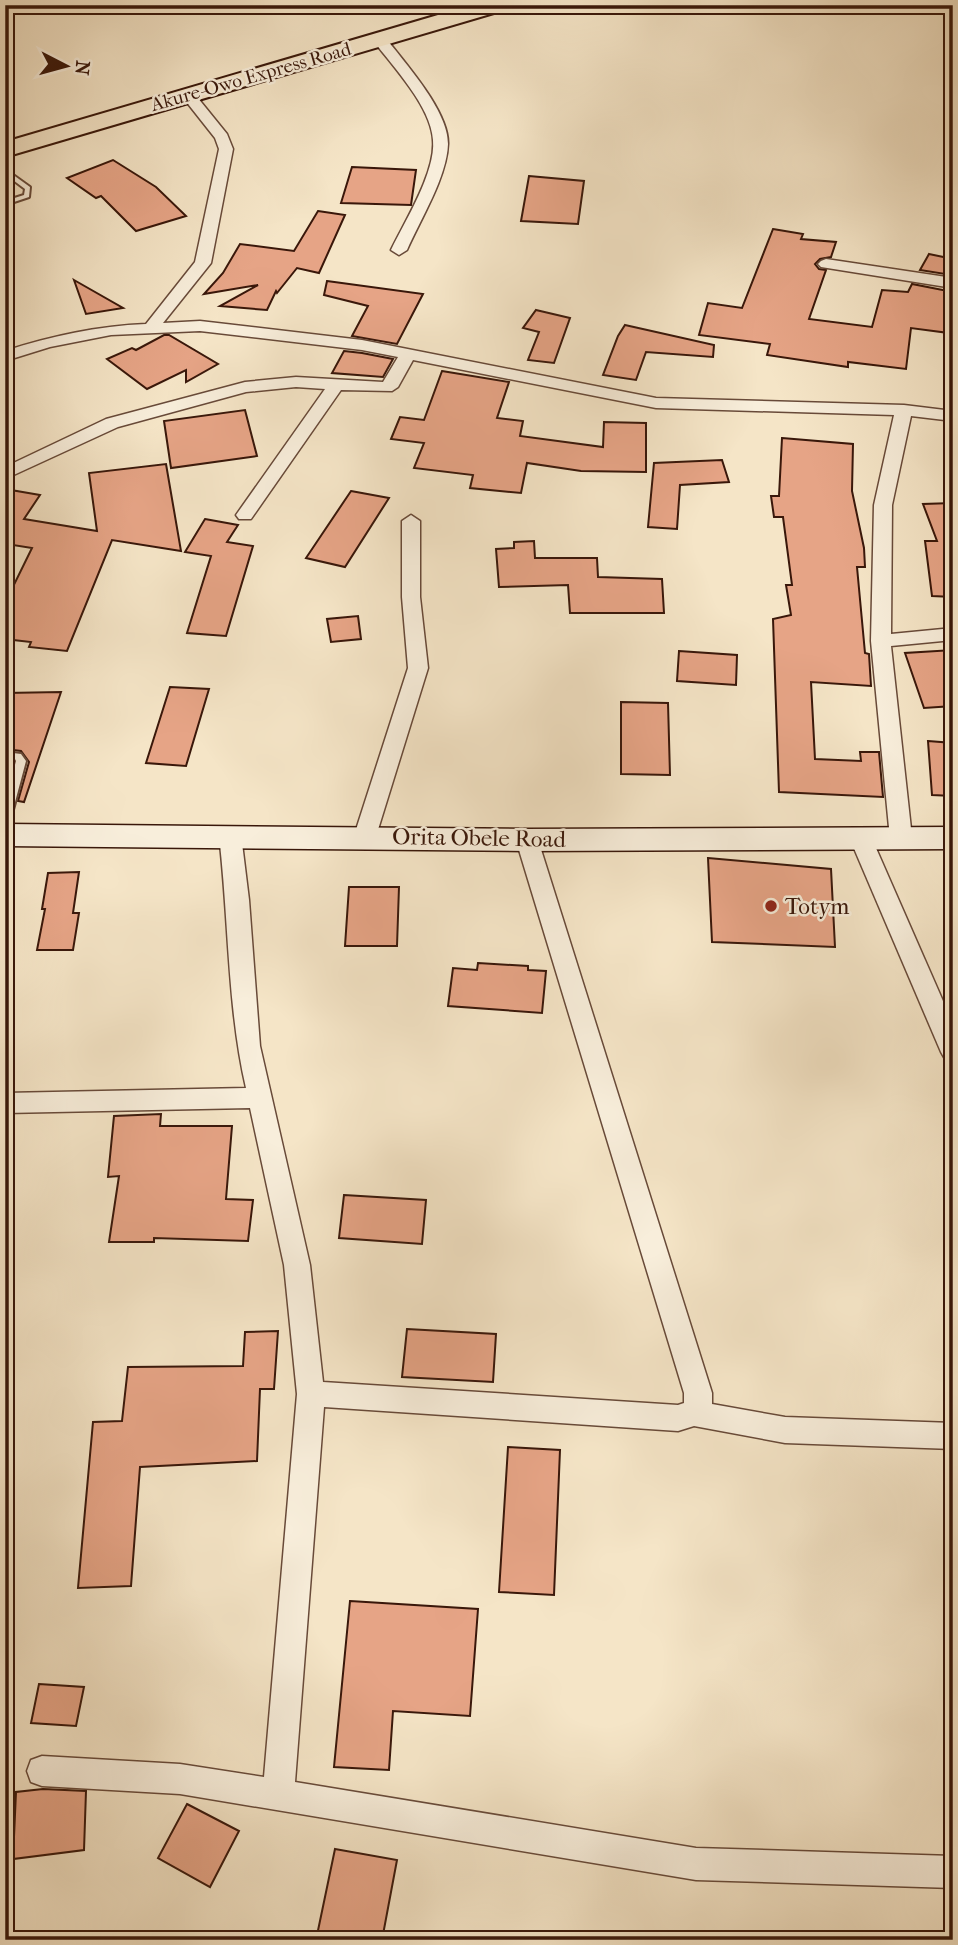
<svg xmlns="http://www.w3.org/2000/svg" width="958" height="1945" font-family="'IM FELL French Canon',serif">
<rect width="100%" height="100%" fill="#f5e5c7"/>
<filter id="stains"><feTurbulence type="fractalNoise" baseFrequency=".00286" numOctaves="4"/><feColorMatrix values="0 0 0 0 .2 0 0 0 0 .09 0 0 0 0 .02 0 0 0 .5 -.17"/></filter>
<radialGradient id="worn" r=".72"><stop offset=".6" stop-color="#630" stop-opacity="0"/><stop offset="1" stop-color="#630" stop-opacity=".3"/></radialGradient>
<g fill="#e6a486" stroke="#39170a" stroke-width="2">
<path d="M113,160l43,27 30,29 -50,15 -35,-35 -5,2 -29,-20z"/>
<path d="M352,167l64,3 -5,35 -70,-2z"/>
<path d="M529,176l55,5 -6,43 -57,-3z"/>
<path d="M318,211l27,4 -26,58 -22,-5 -20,25 -1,-2 -9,19 -47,-4 38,-21 -54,9 19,-21 17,-29 54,7z"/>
<path d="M773,229l30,5 -2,5 35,3 -5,15 -11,2 -5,5 4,5 7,1 -17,49 63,8 10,-37 26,2 4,-8 41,8 -4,41 -38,-5 -5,41 -58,-7v5l-81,-12 3,-11 -71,-9 9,-32 34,5z"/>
<path d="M929,254l24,5 -8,15 -25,-4z"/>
<path d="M74,280l49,28 -37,6z"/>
<path d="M327,281l96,13 -26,50 -45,-8 16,-30 -44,-11z"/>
<path d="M536,310l34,8 -16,45 -26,-3 11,-28 -16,-4z"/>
<path d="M625,325l89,20 -1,12 -67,-5 -10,28 -33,-5 15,-39z"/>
<path d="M164,335h5l49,29 -32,18v-12l-39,19 -40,-30 25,-11 4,2z"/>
<path d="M344,351l18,2 31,6 -10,18 -51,-4z"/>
<path d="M442,371l67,11 -12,36 26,3 -3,15 83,11 1,-25 42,1v49l-65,-1 -54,-8 -6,30 -51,-5 3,-13 -59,-7 10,-25 -33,-4 9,-22 24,3z"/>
<path d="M245,410l12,46 -86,12 -7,-47z"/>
<path d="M782,438l71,6 -1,47 12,57 1,19h-8l8,86 4,1 2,32 -60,-4 4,77 46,2 -1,-9h19l4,45 -104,-5 -6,-173 18,-4 -5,-30h6l-9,-68h-9l-3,-21h8z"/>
<path d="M722,460l7,22 -49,3 -3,44 -29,-2 6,-64z"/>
<path d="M166,464l15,87 -69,-11 -45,111 -38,-4 2,-5 -26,-3v-36l27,-55 -25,-4 -2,3v-58l35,6 -16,24 73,12 -8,-58z"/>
<path d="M351,491l38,7 -44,69 -39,-9z"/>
<path d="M953,503v94l-21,-1 -7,-55h12l-14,-37z"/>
<path d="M205,519l33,6 -11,17 26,4 -27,90 -39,-3 24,-77 -26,-4z"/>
<path d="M534,541l1,17h62l1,19 64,2 2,34h-94l-2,-28 -69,2 -3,-38 18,-1v-6z"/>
<path d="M358,616l3,23 -30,3 -4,-23z"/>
<path d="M953,650v56l-29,2 -19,-55z"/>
<path d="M679,651l58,4 -1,30 -59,-4z"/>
<path d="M170,687l39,2 -23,77 -40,-3z"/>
<path d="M61,692l-37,110 -6,-1 11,-39 -8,-11 -16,-2v-56z"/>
<path d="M621,702l47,1 2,72 -49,-1z"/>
<path d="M928,741l25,2v53l-21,-1z"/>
<path d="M708,858l123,11 4,78 -123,-5z"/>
<path d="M79,872l-6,41h6l-6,37h-36l8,-41h-3l6,-36z"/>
<path d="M349,887h50l-2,59h-52z"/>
<path d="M478,963l50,3v4l18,1 -4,42 -94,-7 5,-38 24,2z"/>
<path d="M161,1114l-1,12h72l-6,73 27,1 -5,41 -94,-3v4h-45l10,-66 -11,1 6,-61z"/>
<path d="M344,1195l82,5 -4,44 -83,-6z"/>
<path d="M407,1329l89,5 -3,48 -91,-5z"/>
<path d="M278,1331l-4,58h-14l-3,72 -117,6 -9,119 -53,2 15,-166 29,-1 6,-54 115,-1 2,-34z"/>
<path d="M508,1447l52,3 -6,145 -55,-3z"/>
<path d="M350,1601l128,8 -8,107 -77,-5 -4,59 -55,-3z"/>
<path d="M39,1684l45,3 -8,39 -45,-3z"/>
<path d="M43,1789l43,2 -2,59 -71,9 3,-67z"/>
<path d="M187,1804l52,27 -29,56 -52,-29z"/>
<path d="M335,1849l62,11 -15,80h-66z"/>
</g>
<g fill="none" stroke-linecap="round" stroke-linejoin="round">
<defs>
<g id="lane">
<path d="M5,169l25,18 -1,10 -24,8v-4l19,-6 1,-6 -20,-15z"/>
<path d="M5,752l16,2 5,7 -16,60 -5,3v-22l11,-41 -1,-2 -10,-1z"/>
</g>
<g id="street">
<path d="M380,36l5,1c19,25 64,74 63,107 -1,33 -28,76 -41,106l-8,5 -8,-5c14,-29 45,-78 42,-110 -2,-34 -40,-73 -60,-100z"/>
<path d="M188,91l5,1 34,42 6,15 -22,114 -48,60 37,-2 162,19 294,58 248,7 49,6v10l-42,-5 -19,89 -1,129 62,-6v12l-62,6 21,192 -3,6 -8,2 -8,-2 -3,-6 -19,-197 3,-136 20,-90 -238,-7 -243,-48 -15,27 -6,4 -51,-1 -90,129h-12l-3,-4 89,-126 -29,-2 -50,5 -128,35 -113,52v-12l101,-48 139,-37 51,-5 87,5 15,-25 -36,-7 -162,-19 -89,4 -61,12 -45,14v-10c46,-15 92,-25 141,-27l49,-62 24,-113 -4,-11 -34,-43z"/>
<path d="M826,259l127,19v10l-132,-21 -3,-3 3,-3z"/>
<path d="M411,515l9,6v76l8,71 -52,168 -3,6 -8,2 -8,-2 -3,-6 54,-168 -6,-71v-76z"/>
<path d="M230,827l8,2 3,6 8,65 11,146 50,219 13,117 355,23 6,-2v-10l-168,-553 3,-6 8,-2 8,2 3,6 174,553v11l73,13 168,6v26l-168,-6 -91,-17 -16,5 -354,-24 -29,375 401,66 257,8v32l-257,-8 -516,-86 -138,-8 -11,-4 -4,-11 4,-11 11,-4 138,8 84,13 33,-383 -13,-129 -34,-157 -245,5v-20l241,-5c-19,-82 -17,-169 -27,-253l3,-6z"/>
<path d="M861,831l8,2 3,6 81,185v37l-8,-2 -4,-7 -91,-213 3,-6z"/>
</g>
<path id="secondary" d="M5,824l522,5 426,-2v22l-426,2 -522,-5z"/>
<path id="highway" d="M472,5h35l-3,5 -499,147v-15z"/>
</defs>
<use href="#lane" stroke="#684a39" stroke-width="4"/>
<use href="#street" stroke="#684a39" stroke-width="3"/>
<use href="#secondary" stroke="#39170a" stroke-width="3"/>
<use href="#highway" stroke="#39170a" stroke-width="4"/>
<use href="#lane" fill="#f8eedb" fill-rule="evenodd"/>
<use href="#street" fill="#f8eedb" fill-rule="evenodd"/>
<use href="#secondary" fill="#f8eedb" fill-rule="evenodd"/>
<use href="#highway" fill="#f5e5c7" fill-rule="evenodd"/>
</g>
<circle fill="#8f2418" stroke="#f8eedb" stroke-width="2.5" cx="771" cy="906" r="7"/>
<g text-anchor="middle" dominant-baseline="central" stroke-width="5" stroke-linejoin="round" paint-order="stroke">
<g font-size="19" fill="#39170a" stroke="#f8eedb">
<text transform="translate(251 77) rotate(-16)">Akure-Owo Express Road</text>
</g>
<g font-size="23" fill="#39170a" stroke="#f8eedb">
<text transform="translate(479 838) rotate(1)">Orita Obele Road</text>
</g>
<g font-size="23" fill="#39170a" stroke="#f8eedb" text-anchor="start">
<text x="785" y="906">Totym</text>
</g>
</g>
<rect width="958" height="1945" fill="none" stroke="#f5e5c7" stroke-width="28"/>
<rect x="7" y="7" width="944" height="1931" fill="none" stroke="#39170a" stroke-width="3.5"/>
<rect x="14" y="14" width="930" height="1917" fill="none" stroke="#39170a" stroke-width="2"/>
<g transform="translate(66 66) rotate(96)" stroke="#f8eedb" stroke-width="5" paint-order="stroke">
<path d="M0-5L12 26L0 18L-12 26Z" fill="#39170a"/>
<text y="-10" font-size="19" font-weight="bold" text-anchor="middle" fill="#39170a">N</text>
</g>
<rect width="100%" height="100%" filter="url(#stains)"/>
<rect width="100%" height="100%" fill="url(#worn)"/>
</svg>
